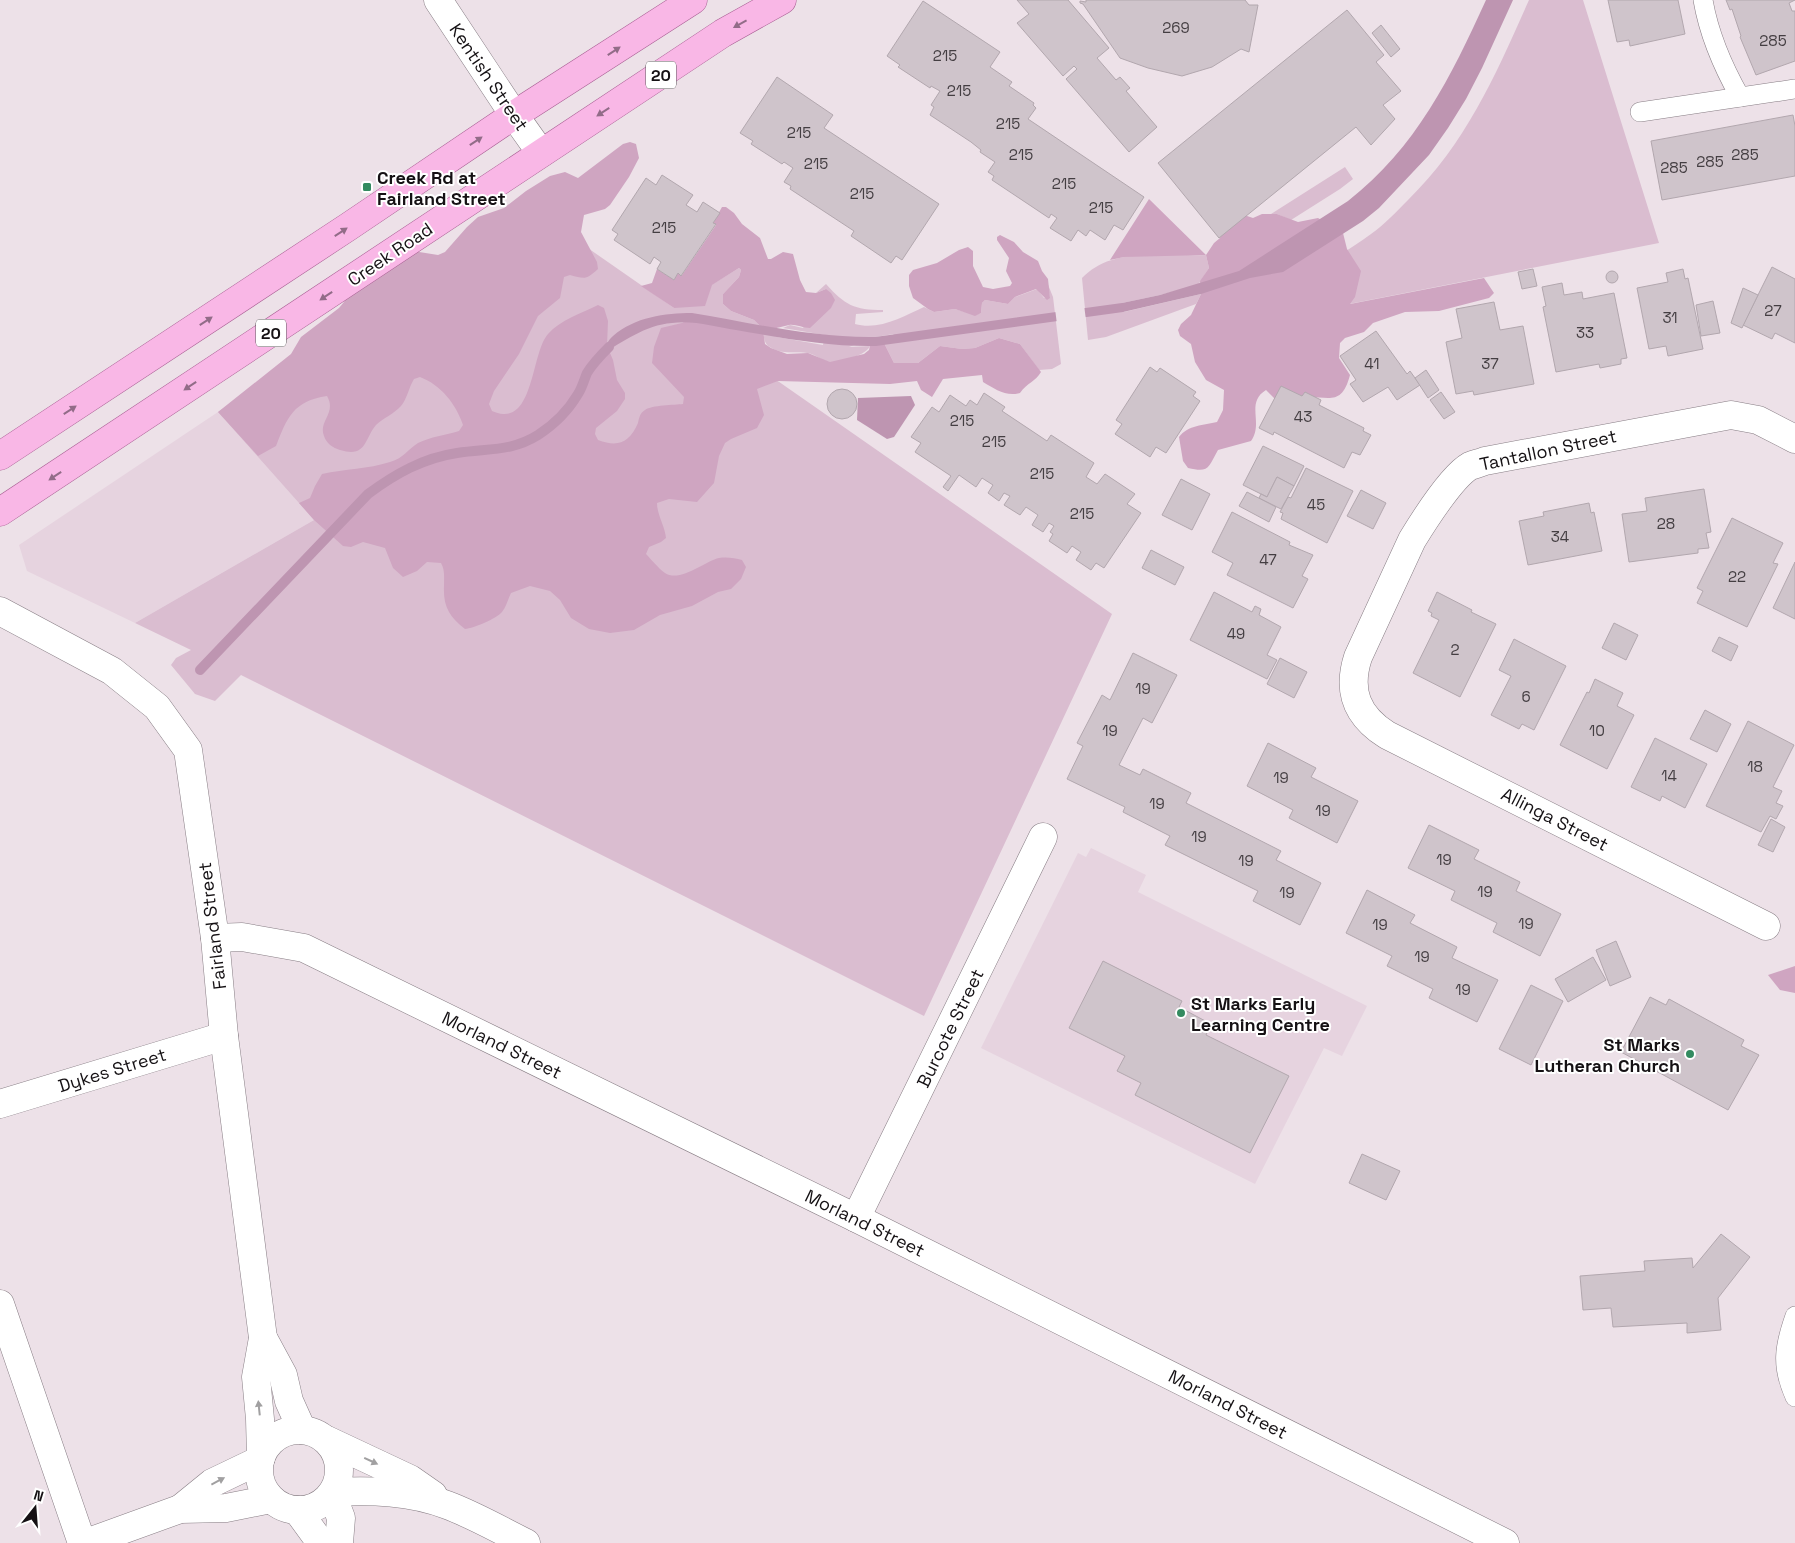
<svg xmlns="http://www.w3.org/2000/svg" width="1795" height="1543" font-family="'Space Grotesk',sans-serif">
<rect width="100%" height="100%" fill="#ede1e8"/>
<g fill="#e6d3df">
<path d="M218,412l96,108 -179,103 -108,-52 -8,-26z"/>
<path d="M1091,848l55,27 -8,17 229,114 -25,50 -18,-8 -69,136 -274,-136 97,-195 8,4z"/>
</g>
<g fill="#dabdd0">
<path d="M1529,0h54l76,243 -310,61 -58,-19c27,-17 55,-33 80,-51 14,-10 25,-22 37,-34 59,-58 88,-126 121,-200z"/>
<path d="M1345,167l8,12 -13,10 -49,31 -14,-6h-6z"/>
<path d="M526,205l148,103 65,-40 2,2 -2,7 -16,17v10l8,7 23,9 10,10 13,7 46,8 2,-10 -42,-7 7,-3 13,3 23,-39 -10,4 10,-9c19,21 28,26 57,26v2l-27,2 -1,10c24,7 49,-8 69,-17l10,5 21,-3 20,6 6,-2 1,-10 3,-3 23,4 7,-7 22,-8 7,9h6l-3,-16 6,15 8,67 -9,5 -13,1 -19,-26 -21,-6 -24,10 -13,1 -22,-3 -22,17h-24l-10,-20 10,-9 -19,3 -26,10 21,-1c-3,9 -33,18 -41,16 -8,-2 -14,-8 -22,-9 -13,-2 -25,2 -37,-6 -6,-3 -6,-10 -7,-17l-74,-11 423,295 -188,402 -683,-341 -26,26 -20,-7 -24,-29 5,-7 15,-8 -56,-27 179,-103 -96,-108z"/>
<path d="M1206,255l3,13 -11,17 -38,10 -38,8 2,9 77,-18 -5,10 -90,33 -18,3 -6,-62c8,-8 18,-15 30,-18 24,-8 67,-4 94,-5z"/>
</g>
<g fill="#cfa5c1">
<path d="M630,142l6,2 3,14 -10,19 -19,28 -5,4 -21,6 -3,17 16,30 1,7c-12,11 -13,10 -28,6l-6,2 -4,21 -22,18 -19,38 -25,37 -5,13 3,7c3,1 8,3 11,3 31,2 29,-62 45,-80 12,-14 34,-21 50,-29l6,3 4,13 -1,25 6,14 4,20 8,13v6l-8,12 -21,17 -1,6 3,6c19,7 31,4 40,-17 1,-5 2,-10 7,-13 7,-5 29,-5 38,-6l1,-7 -32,-34 2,-16 7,-19 21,-5 9,-5 72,12 2,14 6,4 16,6 21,-1 22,9 34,-8 5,-4 2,-8 13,1 10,20h24l22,-17 22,3 13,-1 24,-10 21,6 21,28c-5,9 -14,11 -21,21 -14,4 -25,-4 -37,-11l-1,-7 -39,4 -11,18 -11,-7 -4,-9 -27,3 -112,-3 -21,8 7,26 -7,13 -26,11 -6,4 -6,13 -5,27 -17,19 -28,-3 -12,4c0,12 8,23 9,35l-5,4 -12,5 -3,7c5,5 12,14 19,19 15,10 40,-12 54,-15 8,-1 16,0 23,2l4,7 -5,12 -10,10 -13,3 -26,14 -32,9 -26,15 -24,3 -21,-4 -18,-11 -11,-18 -10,-9 -20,-5 -19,7c-3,6 -5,14 -9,19 -6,7 -28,16 -37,17 -16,-12 -22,-23 -21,-43 0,-9 1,-16 -3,-23l-14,-1 -10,9 -14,6 -10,-9 -8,-20 -22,-6 -12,5 -8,-1 -29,-26 -15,-17 11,-5 5,-12 7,-12c23,-5 46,-5 68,-12 14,-4 18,-13 28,-19 12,-6 28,-8 41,-12l4,-6c-7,-21 -22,-40 -43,-48l-6,2c-5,8 -7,20 -13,27 -7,8 -18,12 -25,19 -12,14 -9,33 -36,25 -7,-2 -14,-7 -16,-14 -6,-15 13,-23 3,-40 -34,5 -40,22 -51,50l-18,10 -40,-44 73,-58 10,-17 38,-29 5,-6 10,-25 59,-26 25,4 7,-3 22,-25 11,-10 26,-9 22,-17 24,-15 15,-4 13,6 45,-34z"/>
<path d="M1149,199l57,56 8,-12 6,-5 3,-15 18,-9 12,4 9,-4h15l21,8 20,-4 25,15 4,16 14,22 -6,26 -5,7 134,-26 10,15 -5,5 -50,13 -34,1 -32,11 -9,9 -19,6 -5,5 -1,15 11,17c-8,30 -19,22 -42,22 -11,0 -22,2 -32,3l-10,-10c-21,13 -2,33 -15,51l-33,9c-10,18 -9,23 -30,18l-5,-7 -4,-24c9,-12 25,-12 38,-15l6,-12 1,-20 -18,-10 -11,-18 -4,-18 -11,-8 -2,-6 3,-6 10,-9 10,-21 -1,-13 9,-13 -3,-13 -82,2 -14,3z"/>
<path d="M722,207h4l8,6 8,11 18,14 8,21h3l12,-7 10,2 7,26 6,12 10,1 10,-4 5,4 4,7 -4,8 -21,20c-7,0 -15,-4 -21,-3 -8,2 -17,4 -25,5l-10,-10 -23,-9 -8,-7v-10l16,-17 2,-7 -2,-2 -27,17 -7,21 -31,2 -33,-22 11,-3 5,-14 17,11 4,-7 4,2 34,-50 -3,-2z"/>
<path d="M1000,235l14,7 9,10 15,9 4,10 6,8 2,19 -3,2 -11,-11 -21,8 -7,7 -23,-4 -3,3 -1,10 -6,3 -20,-7 -21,3 -6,-3 -15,-11 -4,-12v-11l4,-5 24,-7 22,-13 9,-3 5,4v15l10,21 10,2 17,-3 2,-3 -6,-12 3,-13 -12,-18v-3z"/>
<path d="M1795,966v27l-15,-3 -12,-15z"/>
</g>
<g fill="#be95b1">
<path d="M1486,0h27l-31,68 -16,31 -18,29 -19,27 -50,53 -16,13 -80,51 -33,6 -49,16 -78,18 -247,34c-47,1 -93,-8 -140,-16 -20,-3 -43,-10 -64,-7 -27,2 -49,19 -72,32 4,-6 8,-15 13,-19 22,-19 52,-23 79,-23 60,10 122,25 183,24l247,-34 38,-8 79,-24 109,-70c68,-53 103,-124 138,-201z"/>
<path d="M911,396l4,9 -21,32 -7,2 -30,-19 1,-22z"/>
</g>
<path fill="#ede1e8" d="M1084,305l2,15 -29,4 -2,-15z"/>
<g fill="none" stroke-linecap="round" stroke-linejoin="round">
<path stroke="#be95b1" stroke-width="10" d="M200,670l168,-176c27,-20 55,-36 89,-41 30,-5 54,-1 81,-18 17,-11 30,-24 40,-41 4,-6 6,-14 9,-21 6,-10 14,-18 22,-26"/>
</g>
<g fill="#cfc4cb" stroke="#b2a7ae">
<path d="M1017,0h51l41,48 -12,10 19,22 4,-3 10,11 -4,3 31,36 -28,25 -63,-73 11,-10 -3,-3 -11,10 -46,-53 12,-9z"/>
<path d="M1086,0h159l4,5h9l-9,47 -8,-3 -29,18 -30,9 -34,-8 -28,-10 -37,-54 -3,-1v-2l6,1z"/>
<path d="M1608,0h70l7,34 -55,12 -1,-6 -12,2z"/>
<path d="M1726,0h69l-6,3 3,8h3v50l-39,14 -16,-38 1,-1 -9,-27 -2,1z"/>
<path d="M923,1l77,51 -10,15 22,15 -3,4 25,17 -1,2 3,3 -8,11 116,78 -21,33 -9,-5 -9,15 -15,-10 -4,6 -8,-6 -7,11 -21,-13 7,-10 -6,-4 -2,4 -57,-38 2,-4 -6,-4 7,-10 -15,-10 1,-2 -10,-8 -41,-27 4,-8 -3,-2 9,-14 -9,-5 -1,2 -32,-21 2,-2 -13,-9z"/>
<path d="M1347,10l37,45 -8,7 25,29 -18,14 12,14 -24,26 -15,-18 -137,111 -61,-75z"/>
<path d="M1381,25l19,24 -9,8 -19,-24z"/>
<path d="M777,77l56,38 -9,13 115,76 -37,56 -6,-4 -5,7 -40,-27 3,-5 -64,-42 1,-3 -7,-4 9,-14 -9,-6 -2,2 -31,-20 2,-3 -13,-8z"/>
<path d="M1793,115l2,11v50l-133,24 -11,-59z"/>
<path d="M662,175l31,20 -7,10 11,7 6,-10 17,11 -7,10 3,1 -35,52 -3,-3 -4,7 -17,-11 4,-7 -7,-5 -4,7 -36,-24 4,-6 -6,-4 34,-52 10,7z"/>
<path d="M1772,267l23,12v64l-20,-10 -3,6 -29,-14z"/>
<path d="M1533,269l4,17 -15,3 -4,-17z"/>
<path d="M1683,269l2,10 3,-1 15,71 -35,7 -2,-10 -17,3 -12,-61 31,-6 -2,-9z"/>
<circle cx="1612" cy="277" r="6"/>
<path d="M1562,283l2,12 18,-3 1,7 31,-6 13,65 -6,1v5l-21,4 -1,-4 -43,8 -13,-65 3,-1 -4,-19z"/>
<path d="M1743,288l15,7 -16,33 -11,-5z"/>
<path d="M1713,301l7,32 -19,3 -5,-31z"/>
<path d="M1494,302l6,28 23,-4 11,58 -60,11 -1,-4 -17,3 -10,-52 16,-4 -6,-29z"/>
<path d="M1376,331l31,43 3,-3 10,14 -23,15 -9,-13 -25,15 -13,-18 6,-4 -16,-24z"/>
<path d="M1150,367l7,5 3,-4 36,24 -3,4 7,5 -34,52 -10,-6 -6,10 -35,-23 7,-10 -6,-4z"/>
<path d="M1426,370l13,20 -11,8 -13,-20z"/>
<path d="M1281,386l21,10 3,-4 16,8 -2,5 45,23 -1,3 8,4 -11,20 -8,-3 -8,16 -70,-36 -1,3 -14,-7z"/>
<circle cx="842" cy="404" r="15"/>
<path d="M1441,392l14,20 -11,7 -14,-19z"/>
<path d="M984,393l21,14 -3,4 45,30 4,-6 43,28 -8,14 11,7 8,-10 30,20 -8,10 14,9 -37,55 -8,-5 -5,7 -15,-10 5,-8 -9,-6 -5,7 -18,-12 4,-7 -3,-2 4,-6 -5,-3 -6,9 -11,-7 6,-10 -12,-8 -6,8 -16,-10 6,-9 -6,-3 -5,8 -11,-8 5,-8 -11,-7 -6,9 -17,-12 -11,16 -5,-4 8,-11 -36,-24 6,-9 -10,-6 21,-30 7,5 11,-17 16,11 4,-6 7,5z"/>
<path d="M1263,446l41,20 -10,20 -17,-9 -10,20 -24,-12z"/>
<path d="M1306,468l47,23 -26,52 -46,-24 2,-6 -3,-1 8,-15 3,1z"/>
<path d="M1277,477l17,9 -13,23 -22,-11 2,-4 6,3z"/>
<path d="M1181,479l29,15 -18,36 -30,-15z"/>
<path d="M1704,489l7,43 -5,1 3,15 -11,1v4l-69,9 -7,-48 25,-3 -2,-13z"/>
<path d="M1361,490l25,13 -13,26 -26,-13z"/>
<path d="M1247,492l29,15 -7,15 -30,-16z"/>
<path d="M1589,503l2,10 3,-1 8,39 -74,14 -9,-44 25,-5 -1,-4z"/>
<path d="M1232,512l58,30 -1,3 24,10 -11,21 6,3 -15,29 -66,-33 6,-12 -21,-11z"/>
<path d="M1732,518l51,25 -10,20 5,1 -31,63 -50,-24 6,-12 -6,-3z"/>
<path d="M1151,550l33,17 -9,18 -33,-17z"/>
<path d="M1795,562v57l-22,-11z"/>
<path d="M1214,592l38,20 3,-6 6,3 -2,6 22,12 -14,28 10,5 -10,19 -77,-39z"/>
<path d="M1437,592l35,18 -1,2 25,12 -36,73 -47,-24 26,-53 -8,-4 1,-3 -4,-2z"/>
<path d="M1614,623l24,12 -12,25 -24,-12z"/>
<path d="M1719,637l19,9 -7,15 -19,-10z"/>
<path d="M1514,639l52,27 -32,64 -12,-6 -3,5 -28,-14 20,-39 -12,-6z"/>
<path d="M1133,653l44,22 -25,48 -9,-5 -24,47 21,10 3,-6 48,24 -5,10 95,48 -5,9 45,23 -21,42 -47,-24 5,-10 -93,-46 5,-9 -47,-24 2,-5 -58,-28 16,-33 -6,-3 25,-48 8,5z"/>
<path d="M1280,658l27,14 -13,26 -27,-14z"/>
<path d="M1595,679l28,14 -6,13 17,9 -27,54 -47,-24 27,-53 2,1z"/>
<path d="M1705,710l26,14 -14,28 -27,-13z"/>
<path d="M1748,721l46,24 -21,42 9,4 -6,12 7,3 -7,13 -6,-3 -9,16 -55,-26z"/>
<path d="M1655,738l52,26 -22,44 -23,-12 -2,5 -29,-14z"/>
<path d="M1268,743l48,25 -5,9 47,24 -21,42 -48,-25 4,-8 -46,-24z"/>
<path d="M1771,819l14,8 -12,25 -15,-7z"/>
<path d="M1429,825l50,25 -5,9 46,23 -4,9 45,23 -21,42 -47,-24 4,-9 -46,-23 4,-9 -47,-23z"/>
<path d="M1367,890l48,25 -5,8 47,24 -5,11 46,22 -21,42 -48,-24 4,-9 -46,-23 5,-10 -46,-23z"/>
<path d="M1616,941l15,36 -21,9 -14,-36z"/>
<path d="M1593,957l13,23 -38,22 -13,-23z"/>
<path d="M1103,961l79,40 -3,6 32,17 -5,11 83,41 -39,77 -115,-58 6,-12 -24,-12 8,-15 -56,-28z"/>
<path d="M1531,985l32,16 -32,64 -32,-16z"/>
<path d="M1650,997l16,8 3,-6 75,41 -3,6 18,9 -31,55 -107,-58z"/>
<path d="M1362,1154l38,17 -14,29 -37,-17z"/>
<path d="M1721,1234l29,23 -32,41 3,32 -34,3v-10l-74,4 -2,-19 -28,2 -3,-34 65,-5 -1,-10 48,-3 1,10z"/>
</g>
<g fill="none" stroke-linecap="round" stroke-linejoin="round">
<defs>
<g id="lane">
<path d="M1703,0c6,35 20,67 37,97"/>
<path d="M1640,112l155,-23"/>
<path d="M1795,1316c-11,31 -14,50 0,81"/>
</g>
<g id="street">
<path d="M438,0l76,115 27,38"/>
<path d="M0,611l112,60 45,36 31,43 27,188 9,98 39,302 -7,39 4,42 1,38"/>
<path d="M1766,926l-379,-191c-30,-19 -40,-44 -29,-78l54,-117c11,-18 40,-64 58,-74 5,-2 10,-3 15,-5l246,-46 27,5 37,19"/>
<path d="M215,938l27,-1 62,11 552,270 649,325"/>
<path d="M0,1104l224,-68"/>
<path d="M856,1218l187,-381"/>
<path d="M0,1304l82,239"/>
<path d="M263,1338l20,37 6,26 13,29"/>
<circle cx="299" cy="1470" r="40"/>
<path d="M327,1440l83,39 23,16"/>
<path d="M333,1492c38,-2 78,-1 114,13 27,10 53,25 79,38"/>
<path d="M332,1494l9,24 -2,25"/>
<path d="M180,1509l32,-26 48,-23"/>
<path d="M297,1510l24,33"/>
<path d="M86,1543l94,-34 46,-1 45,-9"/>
</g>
<g id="primary">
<path d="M0,456l348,-229 166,-112 179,-115"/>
<path d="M0,512l723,-479 59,-33"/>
</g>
</defs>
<use href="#lane" stroke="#877d84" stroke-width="20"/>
<use href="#street" stroke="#877d84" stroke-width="29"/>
<use href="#primary" stroke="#a75e92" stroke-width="29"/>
<use href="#lane" stroke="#fff" stroke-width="19"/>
<use href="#street" stroke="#fff" stroke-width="28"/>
<use href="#primary" stroke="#f9b7e6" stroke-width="28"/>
</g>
<defs><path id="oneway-solid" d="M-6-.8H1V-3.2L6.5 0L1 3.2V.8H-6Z" transform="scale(1.25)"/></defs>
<g fill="#926c88">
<use href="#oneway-solid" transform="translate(740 24) rotate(151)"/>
<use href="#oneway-solid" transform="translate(614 51) rotate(-33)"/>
<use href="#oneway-solid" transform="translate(603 112) rotate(147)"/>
<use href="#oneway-solid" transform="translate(476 141) rotate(-34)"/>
<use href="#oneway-solid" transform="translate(341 232) rotate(-33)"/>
<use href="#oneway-solid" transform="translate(326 296) rotate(146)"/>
<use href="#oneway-solid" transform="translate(206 321) rotate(-33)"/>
<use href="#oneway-solid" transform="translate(190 386) rotate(146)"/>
<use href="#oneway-solid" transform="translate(70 410) rotate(-33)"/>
<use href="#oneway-solid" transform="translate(55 476) rotate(146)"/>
</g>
<g fill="#a1a0a1">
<use href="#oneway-solid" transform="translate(259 1408) rotate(-96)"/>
<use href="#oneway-solid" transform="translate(371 1461) rotate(25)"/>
<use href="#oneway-solid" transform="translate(218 1481) rotate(-28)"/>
</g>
<g fill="#338b60" stroke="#fff" stroke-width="2">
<rect x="362" y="182" width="10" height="10" rx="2.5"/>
<circle cx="1181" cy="1013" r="5"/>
<circle cx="1690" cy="1054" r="5"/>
</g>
<g text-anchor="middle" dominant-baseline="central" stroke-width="4" stroke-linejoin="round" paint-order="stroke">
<g font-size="15" fill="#443e42">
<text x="1176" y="27">269</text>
<text x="1773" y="40">285</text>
<text x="945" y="55">215</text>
<text x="959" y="90">215</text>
<text x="1008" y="123">215</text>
<text x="799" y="132">215</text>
<text x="1021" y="154">215</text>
<text x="1745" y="154">285</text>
<text x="1710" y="161">285</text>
<text x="816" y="163">215</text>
<text x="1674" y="167">285</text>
<text x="1064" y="183">215</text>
<text x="862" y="193">215</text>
<text x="1101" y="207">215</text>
<text x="664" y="227">215</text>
<text x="1773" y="310">27</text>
<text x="1670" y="317">31</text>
<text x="1585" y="332">33</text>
<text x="1372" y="363">41</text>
<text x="1490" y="363">37</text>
<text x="1303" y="416">43</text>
<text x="962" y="420">215</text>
<text x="994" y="441">215</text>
<text x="1042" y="473">215</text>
<text x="1316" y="504">45</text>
<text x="1082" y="513">215</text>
<text x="1666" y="523">28</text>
<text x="1560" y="536">34</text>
<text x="1268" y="559">47</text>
<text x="1737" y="576">22</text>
<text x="1236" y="633">49</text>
<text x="1455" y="649">2</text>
<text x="1143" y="688">19</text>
<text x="1526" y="696">6</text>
<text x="1110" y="730">19</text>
<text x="1597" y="730">10</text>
<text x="1755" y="766">18</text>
<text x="1669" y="775">14</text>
<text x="1281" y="777">19</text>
<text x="1157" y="803">19</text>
<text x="1323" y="810">19</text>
<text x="1199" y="836">19</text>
<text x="1444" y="859">19</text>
<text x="1246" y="860">19</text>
<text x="1485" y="891">19</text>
<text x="1287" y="892">19</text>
<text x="1526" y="923">19</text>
<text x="1380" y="924">19</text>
<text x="1422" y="956">19</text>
<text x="1463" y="989">19</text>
</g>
<g fill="#fff" stroke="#5b585a" stroke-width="1">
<rect x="646" y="61.5" width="30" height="27" rx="4"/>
<rect x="256" y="319.5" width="30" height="27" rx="4"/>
</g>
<g font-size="16" font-weight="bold" fill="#151114">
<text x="661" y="75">20</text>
<text x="271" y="333">20</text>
</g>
<g font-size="18" fill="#151114" stroke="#fff">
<text transform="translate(489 77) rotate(56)">Kentish Street</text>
<text transform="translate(390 254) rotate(-34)">Creek Road</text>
<text transform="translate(1548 450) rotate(-12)">Tantallon Street</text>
<text transform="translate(1555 819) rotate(27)">Allinga Street</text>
<text transform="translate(212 926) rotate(-97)">Fairland Street</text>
<text transform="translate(950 1028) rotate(-64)">Burcote Street</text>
<text transform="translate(502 1045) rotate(26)">Morland Street</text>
<text transform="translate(112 1070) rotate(-17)">Dykes Street</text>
<text transform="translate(865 1223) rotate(26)">Morland Street</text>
<text transform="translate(1228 1404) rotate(27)">Morland Street</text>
</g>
<g font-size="18" font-weight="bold" fill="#151114" stroke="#fff" text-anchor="start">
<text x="377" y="177">Creek Rd at<tspan x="377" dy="21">Fairland Street</tspan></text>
<text x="1191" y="1003">St Marks Early<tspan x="1191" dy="21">Learning Centre</tspan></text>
<text x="1680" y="1044" text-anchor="end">St Marks<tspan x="1680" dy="21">Lutheran Church</tspan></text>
</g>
</g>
<g transform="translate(35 1508) rotate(17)" stroke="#ffffff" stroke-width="4" paint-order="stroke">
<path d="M0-4L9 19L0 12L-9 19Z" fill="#151114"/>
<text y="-8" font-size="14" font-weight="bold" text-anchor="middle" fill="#151114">N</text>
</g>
</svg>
